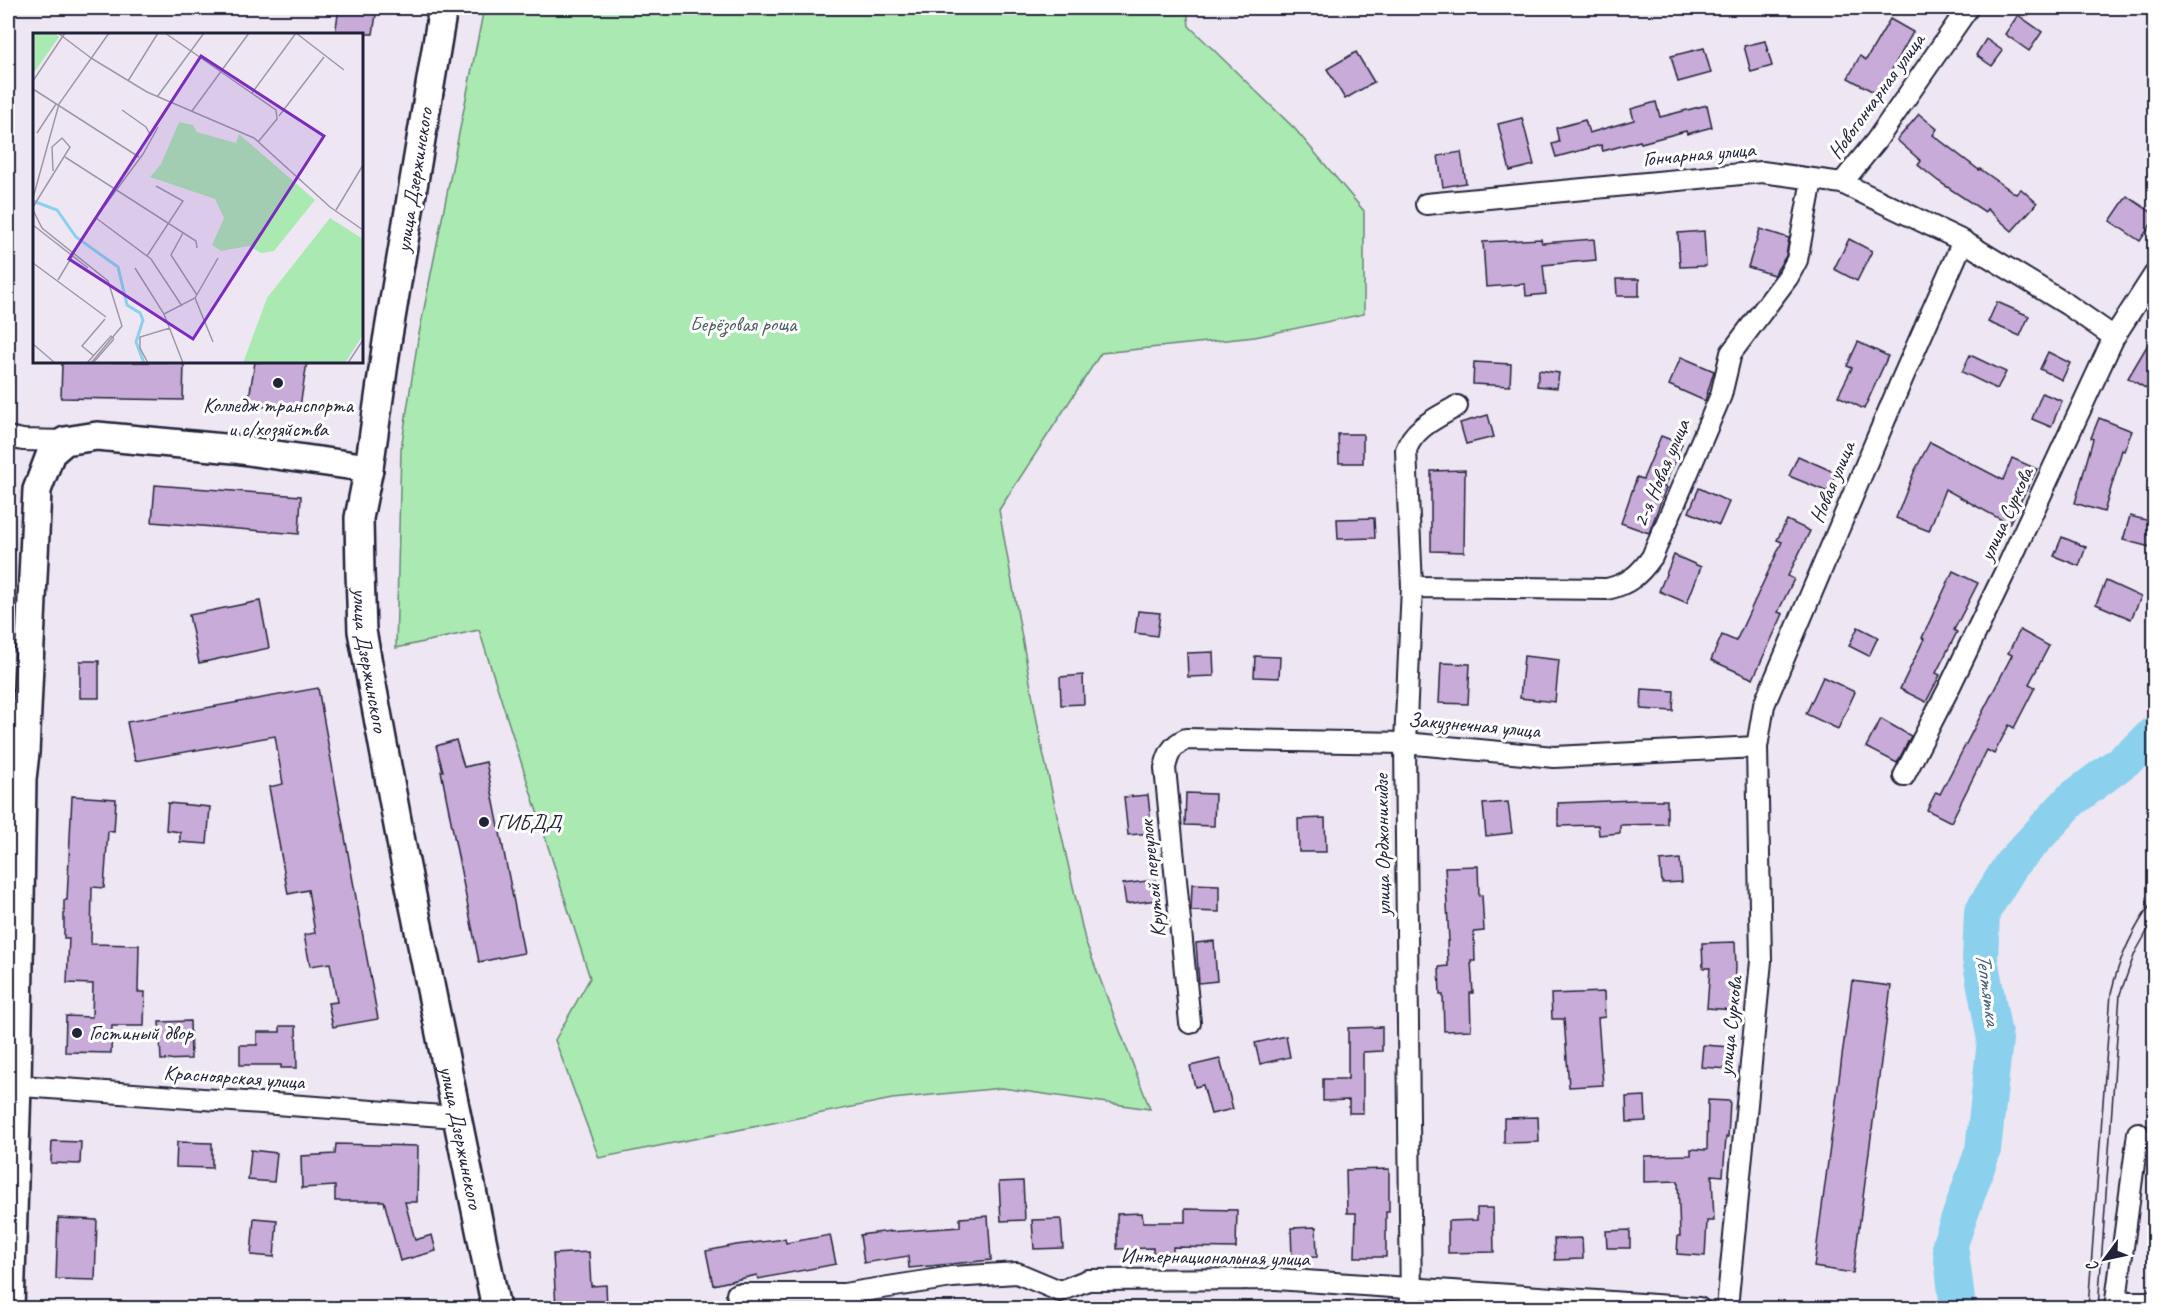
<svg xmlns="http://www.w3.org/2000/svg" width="2162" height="1316" font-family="Caveat,sans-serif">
<rect width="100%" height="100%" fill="#eee6f3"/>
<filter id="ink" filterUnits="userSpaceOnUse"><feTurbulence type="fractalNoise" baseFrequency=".0167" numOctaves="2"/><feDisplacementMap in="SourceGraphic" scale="12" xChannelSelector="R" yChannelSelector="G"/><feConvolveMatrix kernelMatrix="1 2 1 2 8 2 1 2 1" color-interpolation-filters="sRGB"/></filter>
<g filter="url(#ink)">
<path fill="#aae9b1" stroke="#668676" stroke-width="1.5" d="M484,8h703l2,18 106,103 69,82v103l-109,23 -154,16 -102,157 42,233 44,197 65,169 -148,-21 -110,11 -293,59 -44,-118 35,-62 -111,-348 -83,18 5,-199 17,-110z"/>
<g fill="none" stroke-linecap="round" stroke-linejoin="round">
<path stroke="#8bd1ed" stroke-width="36" d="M1958,1308l-8,-64 33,-94 12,-110 -15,-81 2,-47 29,-47 60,-65 67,-50 16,-16"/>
</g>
<g fill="#c8abd8" stroke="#22223b" stroke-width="1.5">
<path d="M339,8h38l-4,26h-38z"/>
<path d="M2018,15l24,17 -13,19 -24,-17z"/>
<path d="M1890,19l23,13 -23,41 3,1 -12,22 -33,-18 12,-22 6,4z"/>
<path d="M1986,39l17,12 -11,15 -16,-11z"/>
<path d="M1765,41l7,25 -21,6 -7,-26z"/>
<path d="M1704,48l7,25 -33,9 -7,-26z"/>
<path d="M1356,52l18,30 -29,17 -18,-30z"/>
<path d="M1656,102l4,15 47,-12 5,22 -25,7 -1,-3 -45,12 -1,-2 -37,10 -2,-6 -45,12 -4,-13 7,-2 -3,-14 29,-8 4,13 45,-13 -3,-11z"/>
<path d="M1919,114l18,15 -4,6 46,35 1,-1 36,25 5,-5 16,14 -25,28 -25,-22 -2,3 -47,-31 -20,-16 3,-4 -24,-21z"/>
<path d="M1522,118l12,47 -24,6 -12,-47z"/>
<path d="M1461,152l5,31 -23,4 -5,-31z"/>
<path d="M2127,196l27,18v6l-14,21 -30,-20z"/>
<path d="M1760,229l29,9 -3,18 -12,19 -26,-8z"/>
<path d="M1704,231l2,35 -26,1 -2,-34z"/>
<path d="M1541,239l1,4 52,-4 2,21 -53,5 3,29 -20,2 -1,-12 -39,3 -3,-45z"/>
<path d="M1849,239l23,12 -15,30 -23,-12z"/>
<path d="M1616,279h23v17h-22z"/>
<path d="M1997,302l32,14 -9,20 -32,-14z"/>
<path d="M2154,334v59l-26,-15z"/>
<path d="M1858,342l30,14 -24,53 -26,-13 14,-28 -5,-2z"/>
<path d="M2048,352l22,11 -8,17 -22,-11z"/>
<path d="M1970,355l36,17 -9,17 -35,-17z"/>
<path d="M1681,357l33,14 -9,30 -36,-16z"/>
<path d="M62,362h122l-1,38 -122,-2z"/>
<path d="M255,362h52l-8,51 -51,-9z"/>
<path d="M1474,362l37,2 -1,22 -37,-2z"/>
<path d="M1539,370l20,3 -2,15 -20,-2z"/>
<path d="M2042,393l20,8 -11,26 -19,-8z"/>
<path d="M1488,415l6,22 -28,7 -6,-21z"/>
<path d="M2099,418l33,13 -8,20 -2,-1 -18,62 -29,-9 18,-64 -2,-1z"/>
<path d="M1338,434h25v29h-24z"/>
<path d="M1661,436l21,8 -18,43 2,1 -17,45 -28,-10 16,-46 6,2z"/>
<path d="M1930,442l73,38 9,-22 25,11 -28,55 -64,-35 -16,42 -33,-13 18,-46z"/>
<path d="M1798,456l38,17 -8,19 -39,-16z"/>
<path d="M1465,470l-1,82 -33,-1v-80z"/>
<path d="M155,485l146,11 -2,38 -147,-12z"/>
<path d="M1699,488l30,14 -10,23 -30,-13z"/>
<path d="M2130,516l24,6v26l-31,-8z"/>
<path d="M1374,518l1,20 -37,1 -1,-20z"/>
<path d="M1787,520l23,11 -22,45 6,3 -16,33 5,2 -30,65 -42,-19 11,-25 14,6 46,-99 -5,-2z"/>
<path d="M2062,537l24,10 -7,19 -25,-10z"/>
<path d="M1674,555l27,12 -14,36 -28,-12z"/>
<path d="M1953,571l25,12 -24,47 3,2 -21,41 4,2 -14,27 -26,-13 24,-50 -2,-1z"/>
<path d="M2106,581l35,16 -10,22 -35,-15z"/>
<path d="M260,601l9,47 -70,15 -10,-48z"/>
<path d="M1138,611l22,2 -3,23 -22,-3z"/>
<path d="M1858,627l20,10 -9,19 -20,-10z"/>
<path d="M2020,630l29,16 -20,38 6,3 -21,41 -5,-3 -15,29 -7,-4 -36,72 -24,-12 9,-18 4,2 72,-139 -4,-2z"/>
<path d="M1213,652l1,24 -26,1 -1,-24z"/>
<path d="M1255,656l25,1 -1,21 -25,-1z"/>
<path d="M1524,656l35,4 -4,42 -35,-4z"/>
<rect x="80" y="661" width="19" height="37"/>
<path d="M1441,663l29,1 -2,40 -29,-1z"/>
<path d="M1083,675l1,29 -23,1 -1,-28z"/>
<path d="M1823,677l32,15 -17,37 -32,-15z"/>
<path d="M318,688l60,331 -45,8 -5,-24 9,-1 -7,-39 -20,3 -6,-31 11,-2 -7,-43 -20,4 -19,-107 14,-3 -8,-48 -140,25 -8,-39z"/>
<path d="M1642,689l32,2 -1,20 -32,-2z"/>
<path d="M1881,719l30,17 -14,27 -31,-16z"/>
<path d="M456,740l8,27 22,-5 38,191 -45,9 -38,-191h2l-7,-25z"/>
<path d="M1186,793l29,1 -1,32 -29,-1z"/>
<path d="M1148,795l4,38 -24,2 -4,-38z"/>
<path d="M72,796l44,3 -2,33 -6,-1 -4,57 -12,-1 -1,57 48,1 -1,47h7l-1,34h-32l-1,27 -46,-1 1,-36 26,1 1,-33 -26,-1 2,-45h-5v-38h3z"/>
<path d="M1633,800h34v24l-47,1v8l-21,2 -1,-10 -40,1v-23z"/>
<path d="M1508,802l4,31 -26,3 -3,-32z"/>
<path d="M168,803l42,4 -3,37 -27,-2v-10l-14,-2z"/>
<path d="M1325,818l1,34h-27l-1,-33z"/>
<path d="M1680,859l2,23 -20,1 -2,-22z"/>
<path d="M1478,866l1,30 3,-1 2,36 -10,1 1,29h-4l2,32h-3l1,37 -27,1 -1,-36h-3l-1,-28 9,-1 -1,-25h2l-4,-74z"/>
<path d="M1155,880l2,20 -31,4 -3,-20z"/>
<path d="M1192,884l27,1v27l-28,-1z"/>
<path d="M1214,941l3,40 -18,2 -3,-40z"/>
<path d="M1735,942l1,25 -3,43 -26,-2 3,-40h-7l-1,-25z"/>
<path d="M1852,981l39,5 -38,287 -39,-6z"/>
<path d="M1604,992l1,25 -7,1 5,67 -34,2 -5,-68h-12l-1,-25z"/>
<path d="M190,1021l1,38 -30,1 -2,-38z"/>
<path d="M280,1026h16l1,42h-16v-3h-41v-20h17v-13h23z"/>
<path d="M1382,1027v24l-19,1v61h-14v-13l-26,1v-22h25v-51z"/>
<path d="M1286,1036l4,21 -30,7 -5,-21z"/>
<path d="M1703,1045l28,2 -2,22 -28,-2z"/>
<path d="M1220,1059l13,50 -22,5 -8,-29 -8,2 -5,-21z"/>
<path d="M1645,1096l1,25 -19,1 -1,-25z"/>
<path d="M1708,1100l22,1 -2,36h-2l-3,39 -11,-1 2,46h-7l-2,35 -28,-2 1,-18h2l-2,-55 -34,1v-26l47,-1v-6l16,1z"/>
<path d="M1538,1117l1,25 -35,1v-25z"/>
<path d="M52,1141l29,1 -1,22 -29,-1z"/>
<path d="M177,1142l35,1v25l-36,-1z"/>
<path d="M336,1144l82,2 -1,56h-12l10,38 17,-5 4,16 -36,10 -16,-60h-49v-15l-33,2 -1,-32 34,-2z"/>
<path d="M251,1150l26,3 -3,29 -26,-2z"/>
<path d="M1389,1169v43h-3v45h-31l1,-44h-9l-1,-43z"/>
<path d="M1023,1181l2,39 -24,1 -2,-39z"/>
<path d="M1477,1208h16l1,44 -46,1v-32l29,-1z"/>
<path d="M1185,1209l52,1 -1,38 -63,-1v6h-20v-5l-36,1v-35l25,-1 1,9h42z"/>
<path d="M988,1216l3,44 -82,8 -1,-12 -44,7 -4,-28 30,-4v1l70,-5v-9z"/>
<path d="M58,1218l39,2 -2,60 -39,-1z"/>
<path d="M254,1218l23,2 -3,37 -23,-2z"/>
<path d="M1061,1219l2,29 -29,1 -2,-29z"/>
<path d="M1316,1227l1,30 -25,1 -1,-30z"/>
<path d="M1630,1230v18h-23l-1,-17z"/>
<path d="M830,1235l6,29 -78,15 -1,-4 -44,10 -7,-34 30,-6 49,-6 1,4z"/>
<path d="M1582,1238l1,21 -28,1 -1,-21z"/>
<path d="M589,1252l2,34 15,-1 1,23h-51l-3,-54z"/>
</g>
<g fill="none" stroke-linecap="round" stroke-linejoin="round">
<defs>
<g id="street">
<path d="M1842,183l34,-42 92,-133"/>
<path d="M1426,204l336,-32 80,11 121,58 105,64 46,32"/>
<path d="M8,437l15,3 42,1"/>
<path d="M1412,587l195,2c22,-5 32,-14 45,-32l69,-162 10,-42 57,-76 9,-17 15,-80"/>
<path d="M1904,776l45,-88 56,-116 109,-235 40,-62"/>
<path d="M1190,1023l-25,-255c3,-14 7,-23 21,-29l219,4 149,14 203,-10"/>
<path d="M8,1085l449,32"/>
<path d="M737,1294h107l108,-17 65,-4 43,18 28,-11 188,-1 423,29"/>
<path d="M2116,1302h38"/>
<path d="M1411,1308l-6,-565 7,-156 -6,-137c8,-23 31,-32 51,-44"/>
<path d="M1727,1308l34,-347 -4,-214 7,-42 139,-328 60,-136"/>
<path d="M2115,1308l23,-175"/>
</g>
<g id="secondary">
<path id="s1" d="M443,8l-56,334 -18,126 -10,50 1,54 2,59 40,216 94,461"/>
<path d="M10,1308l7,-223 5,-306 3,-26 12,-263 14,-37 14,-12 32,-5 137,13 135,19"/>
</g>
</defs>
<use href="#street" stroke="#22223b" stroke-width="24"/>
<use href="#secondary" stroke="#22223b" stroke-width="32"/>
<use href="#street" stroke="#fff" stroke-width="20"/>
<use href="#secondary" stroke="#fff" stroke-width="27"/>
<g stroke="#22223b" stroke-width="1.5">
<path d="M2088,1308l23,-315c8,-34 22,-65 43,-93"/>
<path d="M2098,1308l22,-314 15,-41 19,-34"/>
</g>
</g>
</g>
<g fill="#22223b" stroke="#fff" stroke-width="2">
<circle cx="278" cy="383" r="6"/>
<circle cx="484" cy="822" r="6"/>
<circle cx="77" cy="1033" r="6"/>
</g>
<g text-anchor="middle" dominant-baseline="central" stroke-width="6" stroke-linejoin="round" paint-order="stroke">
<g font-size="21" fill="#22223b" stroke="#fff">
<text transform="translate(1876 96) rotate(-54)">Новогончарная улица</text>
<text transform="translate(1699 154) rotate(-5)">Гончарная улица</text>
<text transform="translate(414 180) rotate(-81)">улица Дзержинского</text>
<text transform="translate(1661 473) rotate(-67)">2-я Новая улица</text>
<text transform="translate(1832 482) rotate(-67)">Новая улица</text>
<text transform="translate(2006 514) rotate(-65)">улица Суркова</text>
<text stroke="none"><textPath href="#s1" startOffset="660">улица Дзержинского</textPath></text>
<text transform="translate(1474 725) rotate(5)">Закузнечная улица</text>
<text transform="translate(1382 845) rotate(-91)">улица Орджоникидзе</text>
<text transform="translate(1152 879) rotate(-96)">Крутой переулок</text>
<text transform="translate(1730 1026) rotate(-84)">улица Суркова</text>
<text transform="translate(234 1077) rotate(4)">Красноярская улица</text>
<text stroke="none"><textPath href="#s1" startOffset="1146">улица Дзержинского</textPath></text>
<text transform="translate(1215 1257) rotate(1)">Интернациональная улица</text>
</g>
<g font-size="21" fill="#4b5e5e" stroke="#fff">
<text x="743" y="324">Берёзовая роща</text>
</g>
<g font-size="21" fill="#22223b" stroke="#fff" text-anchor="start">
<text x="278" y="405" text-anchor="middle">Колледж транспорта<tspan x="278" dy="24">и с/хозяйства</tspan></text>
<text x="496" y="822">ГИБДД</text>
<text x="89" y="1033">Гостиный двор</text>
</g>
<g font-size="22" font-style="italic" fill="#475f79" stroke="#fff">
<text transform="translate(1988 989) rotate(82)">Тептятка</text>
</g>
</g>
<g transform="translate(33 33)">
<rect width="330" height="330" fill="#eee6f3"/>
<path d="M0,0h21l5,4 -26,37zM146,89l14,3 4,7 39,11 3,-9 76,66 -41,51 -13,2 -12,-7 -28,5 -9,-6 12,-27 -9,-19 -65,-22 11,-13zM297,185l33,21v96l-18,28h-102l24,-65z" fill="#aae9b1"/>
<path fill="none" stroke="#8bd1ed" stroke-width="3" d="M0,168l24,9 19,27 42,30 9,38 13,8 3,7 -7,22 8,21"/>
<path fill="none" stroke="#9c98a9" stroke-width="1.5" d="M25,0l33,25M132,0l111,77 1,9 -19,23M58,25l56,34 107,46 76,69 33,23M0,48l32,-48M95,48l30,-48M0,56l106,68M219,60l44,-60 48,37M124,64l47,-64M89,77l24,17 5,9M159,78l57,-78M246,83l45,-59M4,100l19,-29M32,124l131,84 1,7M0,165l26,-94 50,-71M0,174l37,-60 -8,-9 -10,9 1,24M0,177l9,18 66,53 14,45 -31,37M303,177l27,-45M63,185l55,41 31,47M59,190l51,-69 15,-27M0,192l55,43M150,200l-12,22 26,40M114,223l36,-55 -27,-15M0,230l73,54M102,235l29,46 19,49M25,247l15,-25M162,265l18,44M131,281l31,-16 23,-40M0,311l22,19M61,323l-12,-10 23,-27M54,330l24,-27 3,3M60,330l21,-24M115,330l-8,-15v-11l30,-9M315,330l15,-23"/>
<path fill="#7b2cbf" fill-opacity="0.15" stroke="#7b2cbf" stroke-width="3" d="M168,23l123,80 -131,203 -124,-80z"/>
<rect width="330" height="330" fill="none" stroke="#22223b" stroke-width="3"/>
</g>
<rect width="2162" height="1316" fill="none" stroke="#fff" stroke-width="30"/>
<rect x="15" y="15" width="2132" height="1286" fill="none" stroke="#22223b" stroke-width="2" filter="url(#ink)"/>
<g transform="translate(2105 1259) rotate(237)" stroke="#ffffff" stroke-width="4.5" paint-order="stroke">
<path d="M0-4.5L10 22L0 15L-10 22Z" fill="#22223b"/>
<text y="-9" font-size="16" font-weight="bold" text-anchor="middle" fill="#22223b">С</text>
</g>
</svg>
